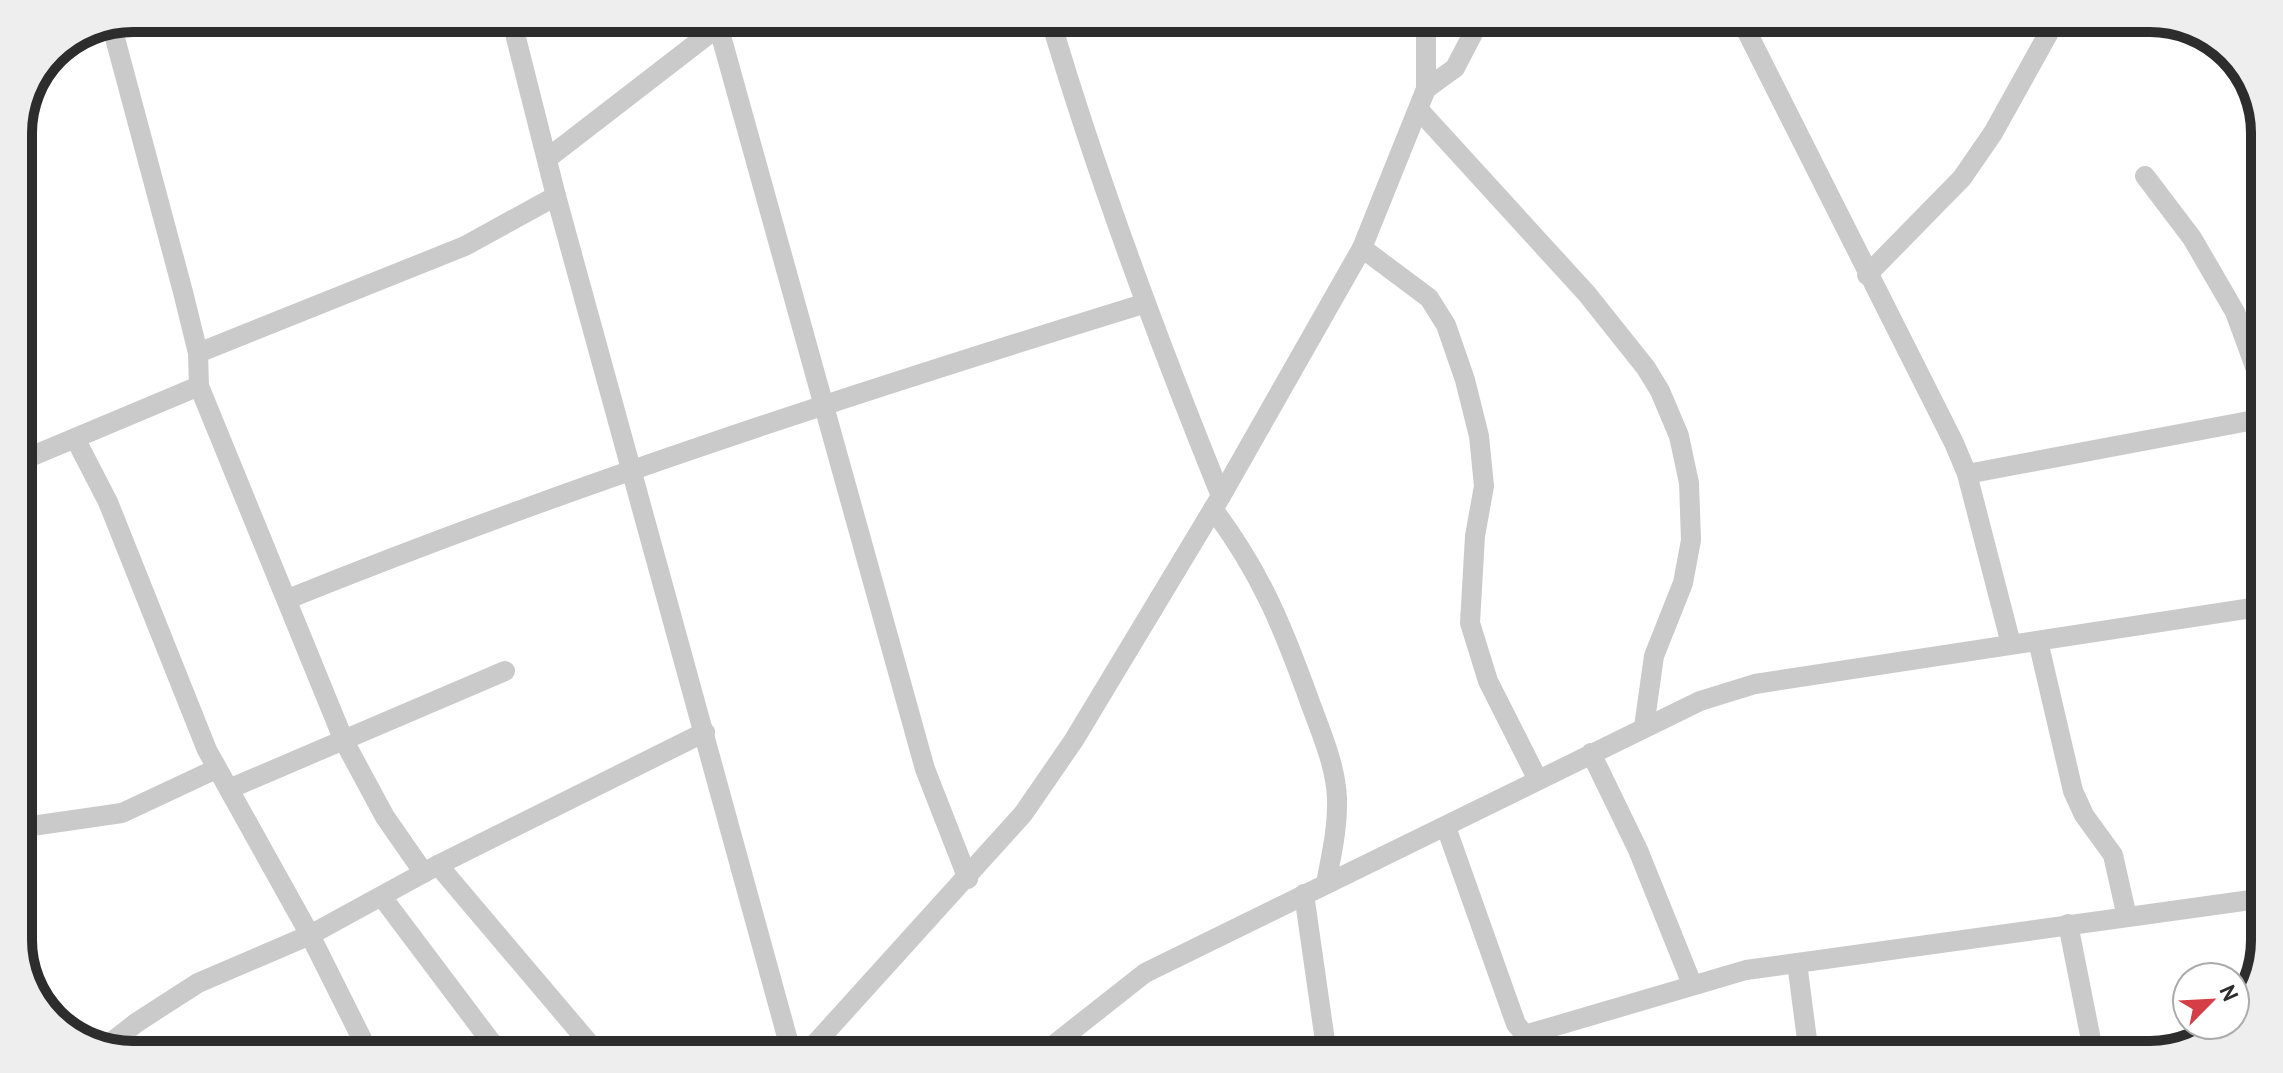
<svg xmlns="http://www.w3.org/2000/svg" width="2283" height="1073" font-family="'PT Sans',sans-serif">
<rect width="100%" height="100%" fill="#fff"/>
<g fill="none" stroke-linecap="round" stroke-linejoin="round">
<g stroke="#cacaca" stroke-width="20">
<path d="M511,18l45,178 236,859"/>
<path d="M716,18l209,751 43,110"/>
<path d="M1050,18c48,163 107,320 171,478"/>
<path d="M1740,18l214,425 13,31 44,170"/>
<path d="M2137,18l74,20"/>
<path d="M112,27l71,265 15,61 1,33 145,355 41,76 39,56"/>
<path d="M113,29l36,-11"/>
<path d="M1426,89l29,-21 26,-50"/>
<path d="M1419,110l168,184 59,74 14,23 19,45 10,47 2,57 -8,43 -29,73 -10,71"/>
<path d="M548,158l171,-132"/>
<path d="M2145,176l47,62 43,74 30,82"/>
<path d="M1362,248l67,50 17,27 19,55 14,56 5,50 -9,50 -5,87 18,58 50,99"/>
<path d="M1867,275l95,-97 31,-45 64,-115"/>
<path d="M198,353l267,-107 91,-50"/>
<path d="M76,440l32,62 99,248 103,185 60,120"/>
<path d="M18,462l181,-76"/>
<path d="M1967,474l298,-56"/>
<path d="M1213,509c49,65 71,121 98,196 11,30 25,62 26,94 1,29 -6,57 -11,85"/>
<path d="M288,599c280,-113 567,-206 855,-295"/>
<path d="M2038,641l35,150 11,24 29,40 14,62"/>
<path d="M1591,753l47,97 54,134"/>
<path d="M229,789l276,-118"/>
<path d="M1446,827l70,197 9,11 221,-65 519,-72"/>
<path d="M18,828l104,-15 94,-44"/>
<path d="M438,865l161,190"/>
<path d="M1304,894l23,161"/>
<path d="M382,897l119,158"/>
<path d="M2068,924l26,131"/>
<path d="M1797,963l12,92"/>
<path d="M104,1048l32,-25 62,-40 112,-48 128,-70 267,-133"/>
<path d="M805,1055l218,-241 51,-74 147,-244 141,-248 64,-159v-71"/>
<path d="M1041,1055l104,-82 555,-272 55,-17 510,-78"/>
</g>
</g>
<path d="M0 0H2283V1073H0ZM133 32H2150A101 101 0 0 1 2251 133V940A101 101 0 0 1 2150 1041H133A101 101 0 0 1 32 940V133A101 101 0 0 1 133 32Z" fill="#eee" fill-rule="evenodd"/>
<path fill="none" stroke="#2d2d2d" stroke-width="10" d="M133 32H2150A101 101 0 0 1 2251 133V940A101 101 0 0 1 2150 1041H133A101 101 0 0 1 32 940V133A101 101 0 0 1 133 32Z"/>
<g transform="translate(2211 1001) rotate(66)"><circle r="38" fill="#ffffff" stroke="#ababab" stroke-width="2"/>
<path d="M0-6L14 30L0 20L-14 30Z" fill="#d63e47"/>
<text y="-12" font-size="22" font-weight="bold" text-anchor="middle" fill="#2d2d2d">N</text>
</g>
</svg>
